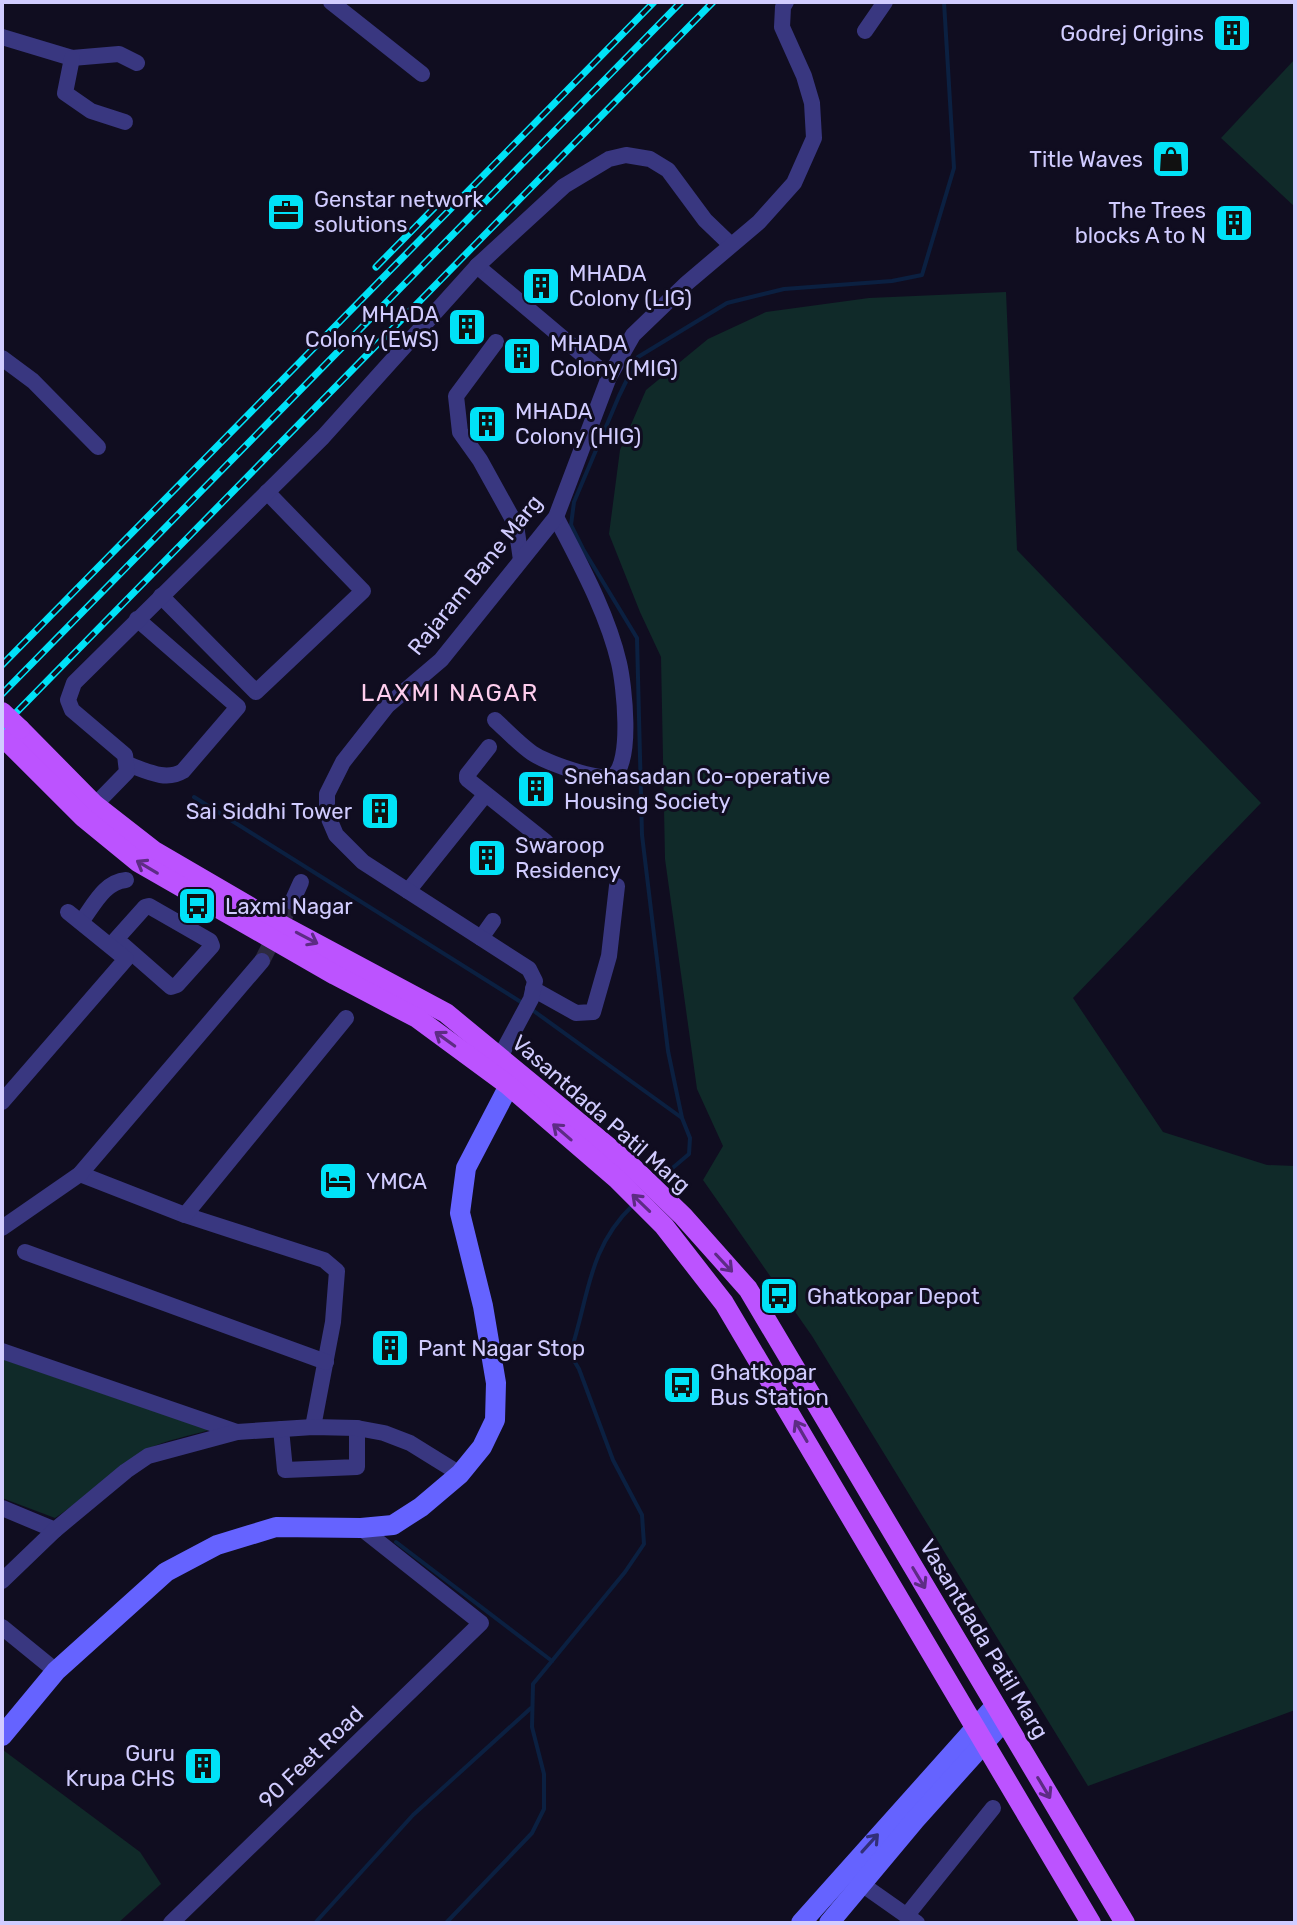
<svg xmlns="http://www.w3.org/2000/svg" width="1297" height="1925" font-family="Rubik,sans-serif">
<rect width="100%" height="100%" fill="#100d20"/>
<g fill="#102a29">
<path d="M1295,59v148l-74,-69z"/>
<path d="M1006,292l11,258 244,253 -188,195 90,134 104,33 28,1v544l-207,76 -276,-450 -109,-156 20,-34 -26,-57 -32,-230 -4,-202 -21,-45 -31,-78 11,-84 26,-60 62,-51 58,-27 103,-14z"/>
<path d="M2,1359l207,71c-20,6 -43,10 -61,19 -35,18 -61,48 -93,69l-53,-20z"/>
<path d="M3,1750l137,102 21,32 -43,39h-116z"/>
</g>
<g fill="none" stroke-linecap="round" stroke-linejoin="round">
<g stroke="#0b2041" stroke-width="4">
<path d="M194,797l330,207"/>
<path d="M531,1009l151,109"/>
<path d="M656,1182l33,-28 1,-16 -8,-20 -14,-67 -26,-216 -5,-197 -54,-89 -12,-24 3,-23 45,-106 19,-39 89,-54 57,-14 108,-8 30,-6 32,-107 -10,-166"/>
<path d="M396,1542l156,119"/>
<path d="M315,1923l98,-108 118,-107"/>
<path d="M446,1923l86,-90 12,-24v-35l-12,-47 1,-43 92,-112 19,-28 -2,-29 -29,-55 -34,-91 -9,-15c19,-56 17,-105 63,-149"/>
</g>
<path stroke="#2d2a41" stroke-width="16" stroke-dasharray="16 8" stroke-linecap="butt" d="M262,961l30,-59"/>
<g stroke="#393780" stroke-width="16">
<path d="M331,2l91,72"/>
<path d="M865,31l20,-29"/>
<path d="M2,37l70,21 47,-4 18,9"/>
<path d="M72,58l-7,35 26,18 34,11"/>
<path d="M477,266l132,111"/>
<path d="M496,342l-40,54 4,36 20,28 36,65 5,35"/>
<path d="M2,358l31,23 65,66"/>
<path d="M161,596l95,96 107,-101 -96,-99"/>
<path d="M495,720c12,11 24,24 37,33 12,8 68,30 81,23 20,-13 11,-92 6,-113 -12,-51 -39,-99 -63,-146"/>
<path d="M489,747l-22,28v4l79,63"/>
<path d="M127,764c18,6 38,18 56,7l55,-64 -101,-88"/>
<path d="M89,811l38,-39 -2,-17 -53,-45 -4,-10 6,-17 249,-246 154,-171 87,-80 45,-27 17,-4 24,4 18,11 37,50 26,25"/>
<path d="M408,891l77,-96"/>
<path d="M292,902l9,-20"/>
<path d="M81,922c13,-17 23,-40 45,-42"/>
<path d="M481,938l12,-17"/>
<path d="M111,945l34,-38 4,-1 61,35 2,5 -35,39 -6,2 -48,-42"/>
<path d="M533,989l43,24 17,-1 16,-56 8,-70"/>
<path d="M494,1068l37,-69 4,-18 -6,-12 -166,-107 -27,-27 -9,-21v-20l16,-32 44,-56 54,-46 115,-143 53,-140 24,-42 54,-52 72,-61 35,-39 20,-45 -2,-35 -8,-27 -22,-49 1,-20 3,-5"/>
<path d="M2,1102l124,-143 -58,-47"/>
<path d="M80,1174l105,41 139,45 13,11 -4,51 -20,105"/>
<path d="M185,1215l161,-197"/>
<path d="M2,1228l78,-54 182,-213"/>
<path d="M25,1252l301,110"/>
<path d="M2,1351l235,81"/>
<path d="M281,1429l4,41 72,-3v-39"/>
<path d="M2,1508l53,22"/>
<path d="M2,1581l53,-51 71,-59 22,-15 89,-24 76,-5 44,1 27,5 26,10 50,31"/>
<path d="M2,1627l54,44"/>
<path d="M853,1878l64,45"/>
<path d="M907,1915l86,-107"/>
<path d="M171,1923l310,-300 -120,-95"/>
</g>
<g stroke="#6563ff" stroke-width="20">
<path d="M2,1736l54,-65 110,-99 51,-27 59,-18 85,1 32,-3 28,-18 39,-33 22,-27 13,-27 1,-37 -13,-77 -23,-93 6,-45 50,-96"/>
<path d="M801,1923l194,-217"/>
<path d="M829,1923l86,-103 89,-99"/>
</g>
<g stroke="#bc53ff" stroke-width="20">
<path d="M20,729l75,76 59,46 122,71 170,91 183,151 54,52 65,73 377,634"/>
<path d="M2,736l81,81 55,45 197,113 82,43 91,67 109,94 47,47 60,77 367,620"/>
</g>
<defs>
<g id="rail">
<path d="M376,267l62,-63"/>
<path d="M2,665l652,-663"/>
<path d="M2,694l679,-692"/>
<path d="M2,727l711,-725"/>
</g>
</defs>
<use href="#rail" stroke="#00e2f7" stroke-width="7"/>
<use href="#rail" stroke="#100d20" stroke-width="4" stroke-dasharray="12" stroke-linecap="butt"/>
<path stroke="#bc53ff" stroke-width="20" d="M2,712l18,17"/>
</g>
<defs><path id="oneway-shaft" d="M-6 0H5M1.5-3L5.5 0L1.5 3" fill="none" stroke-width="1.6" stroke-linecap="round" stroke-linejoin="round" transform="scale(2)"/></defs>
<g stroke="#5d2c84">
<use href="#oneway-shaft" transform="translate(147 867) rotate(-149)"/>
<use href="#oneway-shaft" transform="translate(307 938) rotate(28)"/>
<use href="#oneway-shaft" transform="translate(445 1039) rotate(-144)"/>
<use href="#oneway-shaft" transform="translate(562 1132) rotate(-139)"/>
<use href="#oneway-shaft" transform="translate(641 1203) rotate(-136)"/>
<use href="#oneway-shaft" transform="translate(724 1263) rotate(47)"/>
<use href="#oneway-shaft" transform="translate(801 1431) rotate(-120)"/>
<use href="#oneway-shaft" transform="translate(919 1578) rotate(59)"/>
<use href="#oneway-shaft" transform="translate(1044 1788) rotate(59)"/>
</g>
<use stroke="#322f79" href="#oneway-shaft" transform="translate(870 1843) rotate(-48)"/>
<defs>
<symbol id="building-square" viewBox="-11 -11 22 22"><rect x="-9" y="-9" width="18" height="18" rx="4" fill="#00e2f7" stroke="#100d20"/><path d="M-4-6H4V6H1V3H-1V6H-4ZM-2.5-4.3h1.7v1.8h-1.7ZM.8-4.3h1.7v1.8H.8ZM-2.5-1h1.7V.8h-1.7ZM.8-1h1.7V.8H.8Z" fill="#111"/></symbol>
<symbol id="shop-square" viewBox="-11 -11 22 22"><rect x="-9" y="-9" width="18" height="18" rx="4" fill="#00e2f7" stroke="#100d20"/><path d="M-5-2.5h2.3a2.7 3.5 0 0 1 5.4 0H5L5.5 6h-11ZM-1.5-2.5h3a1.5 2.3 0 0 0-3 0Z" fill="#111"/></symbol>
<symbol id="office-square" viewBox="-11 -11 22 22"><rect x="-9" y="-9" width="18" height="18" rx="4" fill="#00e2f7" stroke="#100d20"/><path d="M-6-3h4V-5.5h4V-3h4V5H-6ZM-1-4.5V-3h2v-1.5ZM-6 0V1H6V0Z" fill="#111"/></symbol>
<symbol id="bus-square" viewBox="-11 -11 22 22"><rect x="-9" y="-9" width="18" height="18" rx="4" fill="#00e2f7" stroke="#100d20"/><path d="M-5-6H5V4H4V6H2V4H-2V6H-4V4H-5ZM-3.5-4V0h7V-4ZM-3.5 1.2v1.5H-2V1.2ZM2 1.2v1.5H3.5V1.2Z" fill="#111"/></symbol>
<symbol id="hotel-square" viewBox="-11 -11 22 22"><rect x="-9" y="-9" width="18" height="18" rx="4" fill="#00e2f7" stroke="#100d20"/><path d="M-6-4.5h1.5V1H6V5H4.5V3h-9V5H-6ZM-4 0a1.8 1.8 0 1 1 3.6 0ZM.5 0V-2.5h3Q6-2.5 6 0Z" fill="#111"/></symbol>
</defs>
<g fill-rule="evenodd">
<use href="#building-square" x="1210" y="11" width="44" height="44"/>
<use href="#shop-square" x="1149" y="137" width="44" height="44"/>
<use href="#office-square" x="264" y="190" width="44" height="44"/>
<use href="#building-square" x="1212" y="201" width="44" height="44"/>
<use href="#building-square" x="519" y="264" width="44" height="44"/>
<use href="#building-square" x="445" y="305" width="44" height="44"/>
<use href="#building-square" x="500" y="334" width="44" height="44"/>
<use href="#building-square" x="465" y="402" width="44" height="44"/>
<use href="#building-square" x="514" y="767" width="44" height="44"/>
<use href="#building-square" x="358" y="789" width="44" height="44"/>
<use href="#building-square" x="465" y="836" width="44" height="44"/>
<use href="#bus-square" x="175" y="884" width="44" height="44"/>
<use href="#hotel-square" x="316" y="1159" width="44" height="44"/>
<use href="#bus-square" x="757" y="1274" width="44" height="44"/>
<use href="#building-square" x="368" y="1326" width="44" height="44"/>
<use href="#bus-square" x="660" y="1363" width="44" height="44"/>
<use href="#building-square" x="181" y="1744" width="44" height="44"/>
</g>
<g text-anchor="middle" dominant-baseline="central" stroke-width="6" stroke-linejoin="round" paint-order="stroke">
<g font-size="22" fill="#d1ccff" stroke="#100d20" text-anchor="start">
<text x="1204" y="33" text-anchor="end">Godrej Origins</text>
<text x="1143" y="159" text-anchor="end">Title Waves</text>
<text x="314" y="199">Genstar network<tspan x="314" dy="25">solutions</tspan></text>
<text x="1206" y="210" text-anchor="end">The Trees<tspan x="1206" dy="25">blocks A to N</tspan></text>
<text x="569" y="273">MHADA<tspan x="569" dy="25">Colony (LIG)</tspan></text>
<text x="439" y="314" text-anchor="end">MHADA<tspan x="439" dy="25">Colony (EWS)</tspan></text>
<text x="550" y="343">MHADA<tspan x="550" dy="25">Colony (MIG)</tspan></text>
<text x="515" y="411">MHADA<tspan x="515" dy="25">Colony (HIG)</tspan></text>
<text x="564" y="776">Snehasadan Co-operative<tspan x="564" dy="25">Housing Society</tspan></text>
<text x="352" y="811" text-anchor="end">Sai Siddhi Tower</text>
<text x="515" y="845">Swaroop<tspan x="515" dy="25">Residency</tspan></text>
<text x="225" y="906">Laxmi Nagar</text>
<text x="366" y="1181">YMCA</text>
<text x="807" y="1296">Ghatkopar Depot</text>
<text x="418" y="1348">Pant Nagar Stop</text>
<text x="710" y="1372">Ghatkopar<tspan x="710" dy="25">Bus Station</tspan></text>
<text x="175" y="1753" text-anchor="end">Guru<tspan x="175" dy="25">Krupa CHS</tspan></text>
</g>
<g font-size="22" fill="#d1ccff" stroke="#100d20">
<text transform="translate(475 575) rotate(-51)">Rajaram Bane Marg</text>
<text transform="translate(601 1114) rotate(41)">Vasantdada Patil Marg</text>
<text transform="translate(984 1639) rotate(59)">Vasantdada Patil Marg</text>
<text transform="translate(311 1757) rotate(-44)">90 Feet Road</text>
</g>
<g font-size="24" letter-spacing="2" fill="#ffceee" stroke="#100d20">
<text x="450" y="693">LAXMI NAGAR</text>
</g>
</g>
<rect width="1297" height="1925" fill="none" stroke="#d1ccff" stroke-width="8"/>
</svg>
